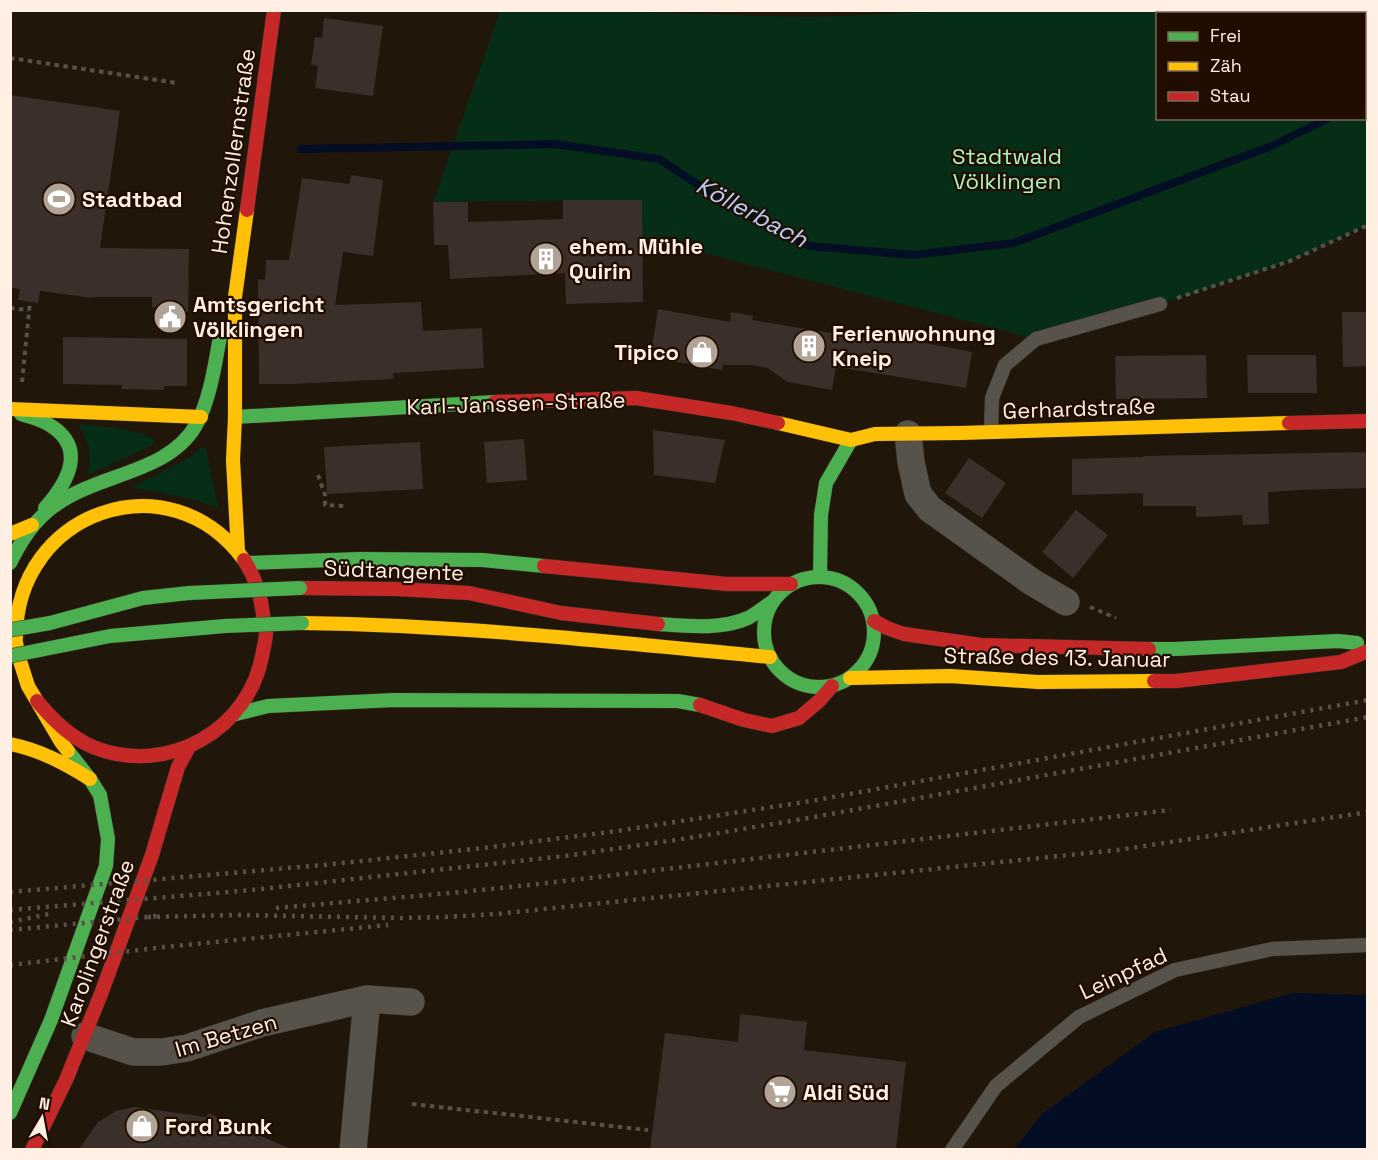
<svg xmlns="http://www.w3.org/2000/svg" width="1378" height="1160" font-family="'Space Grotesk',sans-serif">
<rect width="100%" height="100%" fill="#21160a"/>
<g fill="#062d15" fill-rule="evenodd">
<path d="M991,10l376,1v214l-77,36 -130,43 -124,35 -394,-102 -1,-37 -208,2 67,-191h90l219,6zM1158,14h206v104h-206z"/>
<path d="M78,424c17,2 67,5 77,17l-2,4 -65,30c4,-22 2,-32 -10,-51z"/>
<path d="M202,447l4,1 12,60c-27,-11 -58,-16 -88,-20l59,-30z"/>
</g>
<path fill="#030d23" d="M1293,993l74,2v154h-353l28,-35 113,-82z"/>
<g fill="none" stroke-linecap="round" stroke-linejoin="round">
<g stroke="#030d23" stroke-width="8">
<path d="M1364,102l4,-2"/>
<path d="M301,149l254,-5 104,15 71,47 79,40 104,9 101,-12 260,-98 55,-27"/>
</g>
</g>
<g fill="#3a2f29">
<path d="M324,18l59,8 -10,70 -58,-8 3,-22 -7,-1 4,-28 7,1z"/>
<path d="M10,95l110,16 -20,137 89,1 -1,63 -36,-5v-10h-58l-1,1 -53,-7 -2,12 -20,-3 2,-11 -10,-1z"/>
<path d="M351,175l32,5 -10,76 -30,-4 -8,53 86,-3 2,29 59,-3 2,40 -91,5v6l-100,5h-34l-1,-105 7,1 1,-20h23l13,-82 47,6z"/>
<path d="M563,200h79l1,102 -77,2 -1,-31 -115,6 -2,-34h-14l-1,-43h35v20l95,-3z"/>
<path d="M658,309l72,13 1,-10 22,4 -1,4 141,23 1,-6 78,15 -6,36 -79,-13 -51,-8 -4,23 -44,-8 -21,-14 -15,-3h-29l-1,5 -56,-10h-16z"/>
<path d="M1342,312h26v54l-25,1z"/>
<path d="M63,337l124,2v47h-23v4l-42,-1v-4l-59,-1z"/>
<path d="M1206,355l1,43 -91,1 -1,-43z"/>
<path d="M1247,355h69l1,38h-69z"/>
<path d="M653,430l72,10 -10,43 -61,-8z"/>
<path d="M524,439l3,41 -40,3 -3,-41z"/>
<path d="M420,442l3,47 -96,5 -3,-47z"/>
<path d="M1368,452v36l-68,2 -32,2 1,32 -26,1 -1,-10 -46,2v-11h-53v-13l-71,2v-36l71,-2v-1z"/>
<path d="M969,458l37,25 -24,35 -37,-25z"/>
<path d="M1076,510l32,25 -35,43 -31,-26z"/>
<path d="M740,1014l67,8 -3,28 102,12 -10,87h-246l15,-116 73,9z"/>
<path d="M134,1107l72,10 2,-4 83,36h-212l19,-27 18,-11z"/>
</g>
<g fill="none" stroke-linecap="round" stroke-linejoin="round">
<defs>
<g id="lane">
<path d="M991,431l1,-33 13,-33 31,-26 124,-35"/>
<path d="M952,1150l44,-64 83,-69 96,-47 97,-21 96,-4"/>
</g>
<g id="street">
<path d="M908,434l3,28 7,32 12,15 102,73 34,20"/>
<path d="M85,1036l48,16h29l25,-4 75,-25 105,-24 44,3"/>
<path d="M353,1150l14,-151"/>
</g>
<g id="fast">
<path d="M21,414c9,3 19,5 27,10 40,23 20,58 -3,84"/>
<path d="M235,417l260,-15"/>
<path d="M10,563c15,-30 30,-51 60,-67 41,-23 101,-27 126,-71 15,-27 19,-63 25,-93"/>
<path d="M246,563l114,-4 122,1 62,6"/>
<path d="M820,576l1,-61 5,-32 25,-43"/>
<circle cx="819" cy="632" r="55"/>
<path d="M658,624c28,2 63,6 90,-6 8,-4 16,-11 24,-16"/>
<path d="M1149,649h26l163,-8 19,2"/>
<path d="M236,714l32,-8 126,-6 284,1 22,4"/>
<path d="M10,1113l41,-93 55,-154 2,-27 -8,-44 -10,-16 -22,-28"/>
</g>
<g id="slow">
<path d="M10,409l191,8"/>
<path d="M778,423l73,17 24,-6 85,-1 329,-10"/>
<path d="M10,534l22,-9"/>
<path d="M238,552l-5,-92 2,-43v-120l12,-87"/>
<path d="M302,623c157,2 312,19 468,34"/>
<path d="M13,627l6,31 9,28 33,56 7,9"/>
<path d="M16,637c0,-125 153,-180 228,-77"/>
<path d="M850,678l100,-2 88,6 116,-1"/>
<path d="M10,744c30,6 54,19 80,35"/>
</g>
<g id="jam">
<path d="M247,210l27,-200"/>
<path d="M495,402l141,-4 95,15 47,10"/>
<path d="M1289,423l79,-2"/>
<path d="M544,566l183,18h64"/>
<path d="M300,588l96,1 73,4 92,20 97,11"/>
<path d="M874,621l13,7 17,6 77,11 168,4"/>
<path d="M1154,681h22l165,-19 27,-11"/>
<path d="M37,701c16,19 33,36 56,46 74,30 158,-17 170,-96 1,-5 3,-12 3,-18 0,-6 -2,-12 -3,-18 -2,-20 -8,-38 -19,-55"/>
<path d="M700,705l44,15 28,6 27,-8 20,-17 13,-15"/>
<path d="M32,1150l34,-70 35,-86 51,-139 26,-88 11,-20"/>
</g>
</defs>
<use href="#lane" stroke="#3a3026" stroke-width="15"/>
<use href="#street" stroke="#3a3026" stroke-width="28"/>
<use href="#fast" stroke="#3a3026" stroke-width="15"/>
<use href="#slow" stroke="#3a3026" stroke-width="15"/>
<use href="#jam" stroke="#3a3026" stroke-width="15"/>
<g stroke="#565149" stroke-width="4" stroke-dasharray="4.5 4.5" stroke-linecap="butt">
<path d="M10,58l167,25"/>
<path d="M1177,298l113,-37 78,-36"/>
<path d="M10,308l19,2"/>
<path d="M22,382l8,-80"/>
<path d="M318,475l7,20v10l20,1"/>
<path d="M1090,607l26,11"/>
<path d="M412,1104l236,26"/>
</g>
<use href="#lane" stroke="#57524a" stroke-width="14"/>
<use href="#street" stroke="#57524a" stroke-width="27"/>
<use href="#fast" stroke="#4caf50" stroke-width="14"/>
<use href="#slow" stroke="#ffc107" stroke-width="14"/>
<use href="#jam" stroke="#c62828" stroke-width="14"/>
<g stroke="#5a524a" stroke-width="4.5" stroke-dasharray="3 6" stroke-linecap="butt">
<path d="M10,892l314,-27 159,-17 134,-17 194,-30 557,-101"/>
<path d="M276,908l186,-16 76,-8 633,-74"/>
<path d="M10,910l242,-20 313,-34 124,-18 125,-21 554,-100"/>
<path d="M148,917l88,-2 167,3 42,-1 51,-3 622,-64 250,-38"/>
<path d="M10,922l39,-8"/>
<path d="M10,930l147,-14"/>
<path d="M10,965l155,-18 223,-22"/>
</g>
<defs>
<g id="fast-bridge">
<path d="M10,630l40,-7 93,-25 46,-5 111,-5"/>
<path d="M10,656l100,-20 115,-10 77,-3"/>
</g>
</defs>
<use href="#fast-bridge" stroke="#3a3026" stroke-width="15" stroke-linecap="butt"/>
<use href="#fast-bridge" stroke="#4caf50" stroke-width="14"/>
</g>
<defs>
<symbol id="stadium-disc" viewBox="-11 -11 22 22"><circle r="9.5" fill="#b1a497" stroke="#200d00"/><path d="M0-5a6.5 5 0 1 0 0 10a6.5 5 0 1 0 0-10ZM-3.5-1.8h7v3.6h-7Z" fill="#fff"/></symbol>
<symbol id="building-disc" viewBox="-11 -11 22 22"><circle r="9.5" fill="#b1a497" stroke="#200d00"/><path d="M-4-6H4V6H1V3H-1V6H-4ZM-2.5-4.3h1.7v1.8h-1.7ZM.8-4.3h1.7v1.8H.8ZM-2.5-1h1.7V.8h-1.7ZM.8-1h1.7V.8H.8Z" fill="#fff"/></symbol>
<symbol id="civic-disc" viewBox="-11 -11 22 22"><circle r="9.5" fill="#b1a497" stroke="#200d00"/><path d="M-.6-6.5H3V-4.5H.6V-3L4-1V1h2V6H-6V1h2V-1L-.6-3ZM-1.2 2.5V6h2.4V2.5Z" fill="#fff"/></symbol>
<symbol id="shop-disc" viewBox="-11 -11 22 22"><circle r="9.5" fill="#b1a497" stroke="#200d00"/><path d="M-5-2.5h2.3a2.7 3.5 0 0 1 5.4 0H5L5.5 6h-11ZM-1.5-2.5h3a1.5 2.3 0 0 0-3 0Z" fill="#fff"/></symbol>
<symbol id="supermarket-disc" viewBox="-11 -11 22 22"><circle r="9.5" fill="#b1a497" stroke="#200d00"/><path d="M-6-5.5h2.5l.6 2H6L4.5 2H-2.5L-4.4-4H-6ZM-1.5 3.2a1.3 1.3 0 1 0 .1 0ZM3 3.2a1.3 1.3 0 1 0 .1 0Z" fill="#fff"/></symbol>
</defs>
<g fill-rule="evenodd">
<use href="#stadium-disc" x="40" y="180" width="38" height="38"/>
<use href="#building-disc" x="527" y="240" width="38" height="38"/>
<use href="#civic-disc" x="151" y="298" width="38" height="38"/>
<use href="#building-disc" x="790" y="327" width="38" height="38"/>
<use href="#shop-disc" x="683" y="333" width="38" height="38"/>
<use href="#supermarket-disc" x="761" y="1073" width="38" height="38"/>
<use href="#shop-disc" x="123" y="1107" width="38" height="38"/>
</g>
<g text-anchor="middle" dominant-baseline="central" stroke-width="4.5" stroke-linejoin="round" paint-order="stroke">
<g font-size="22" fill="#fff0e3" stroke="#200d00">
<text transform="translate(233 151) rotate(-82)">Hohenzollernstraße</text>
<text transform="translate(516 403) rotate(-2)">Karl-Janssen-Straße</text>
<text transform="translate(1079 408) rotate(-2)">Gerhardstraße</text>
<text transform="translate(394 570) rotate(2)">Südtangente</text>
<text transform="translate(1057 657) rotate(1)">Straße des 13. Januar</text>
<text transform="translate(97 943) rotate(-70)">Karolingerstraße</text>
<text transform="translate(1123 973) rotate(-25)">Leinpfad</text>
<text transform="translate(226 1035) rotate(-16)">Im Betzen</text>
</g>
<g font-size="22" fill="#abf7c2" stroke="#200d00">
<text x="1007" y="156">Stadtwald<tspan x="1007" dy="25">Völklingen</tspan></text>
</g>
<g font-size="22" font-weight="bold" fill="#fff0e3" stroke="#200d00" text-anchor="start">
<text x="82" y="199">Stadtbad</text>
<text x="569" y="246">ehem. Mühle<tspan x="569" dy="25">Quirin</tspan></text>
<text x="193" y="304">Amtsgericht<tspan x="193" dy="25">Völklingen</tspan></text>
<text x="832" y="333">Ferienwohnung<tspan x="832" dy="25">Kneip</tspan></text>
<text x="679" y="352" text-anchor="end">Tipico</text>
<text x="803" y="1092">Aldi Süd</text>
<text x="165" y="1126">Ford Bunk</text>
</g>
<g font-size="24" font-style="italic" fill="#b2d0f7" stroke="#200d00">
<text transform="translate(752 212) rotate(28)">Köllerbach</text>
</g>
</g>
<rect width="1378" height="1160" fill="none" stroke="#fff0e3" stroke-width="24"/>
<rect x="1156" y="12" width="210" height="108" fill="#200d00" stroke="#79685b" stroke-width="1.5"/>
<rect x="1168" y="32" width="30" height="9" fill="#4caf50" stroke="#79685b" stroke-width="1.5"/>
<text x="1210" y="42" font-size="18" fill="#fff0e3">Frei</text>
<rect x="1168" y="62" width="30" height="9" fill="#ffc107" stroke="#79685b" stroke-width="1.5"/>
<text x="1210" y="72" font-size="18" fill="#fff0e3">Zäh</text>
<rect x="1168" y="92" width="30" height="9" fill="#c62828" stroke="#79685b" stroke-width="1.5"/>
<text x="1210" y="102" font-size="18" fill="#fff0e3">Stau</text>
<g transform="translate(42 1118) rotate(10)" stroke="#200d00" stroke-width="4.5" paint-order="stroke">
<path d="M0-4.5L10 22L0 15L-10 22Z" fill="#fff0e3"/>
<text y="-9" font-size="16" font-weight="bold" text-anchor="middle" fill="#fff0e3">N</text>
</g>
</svg>
